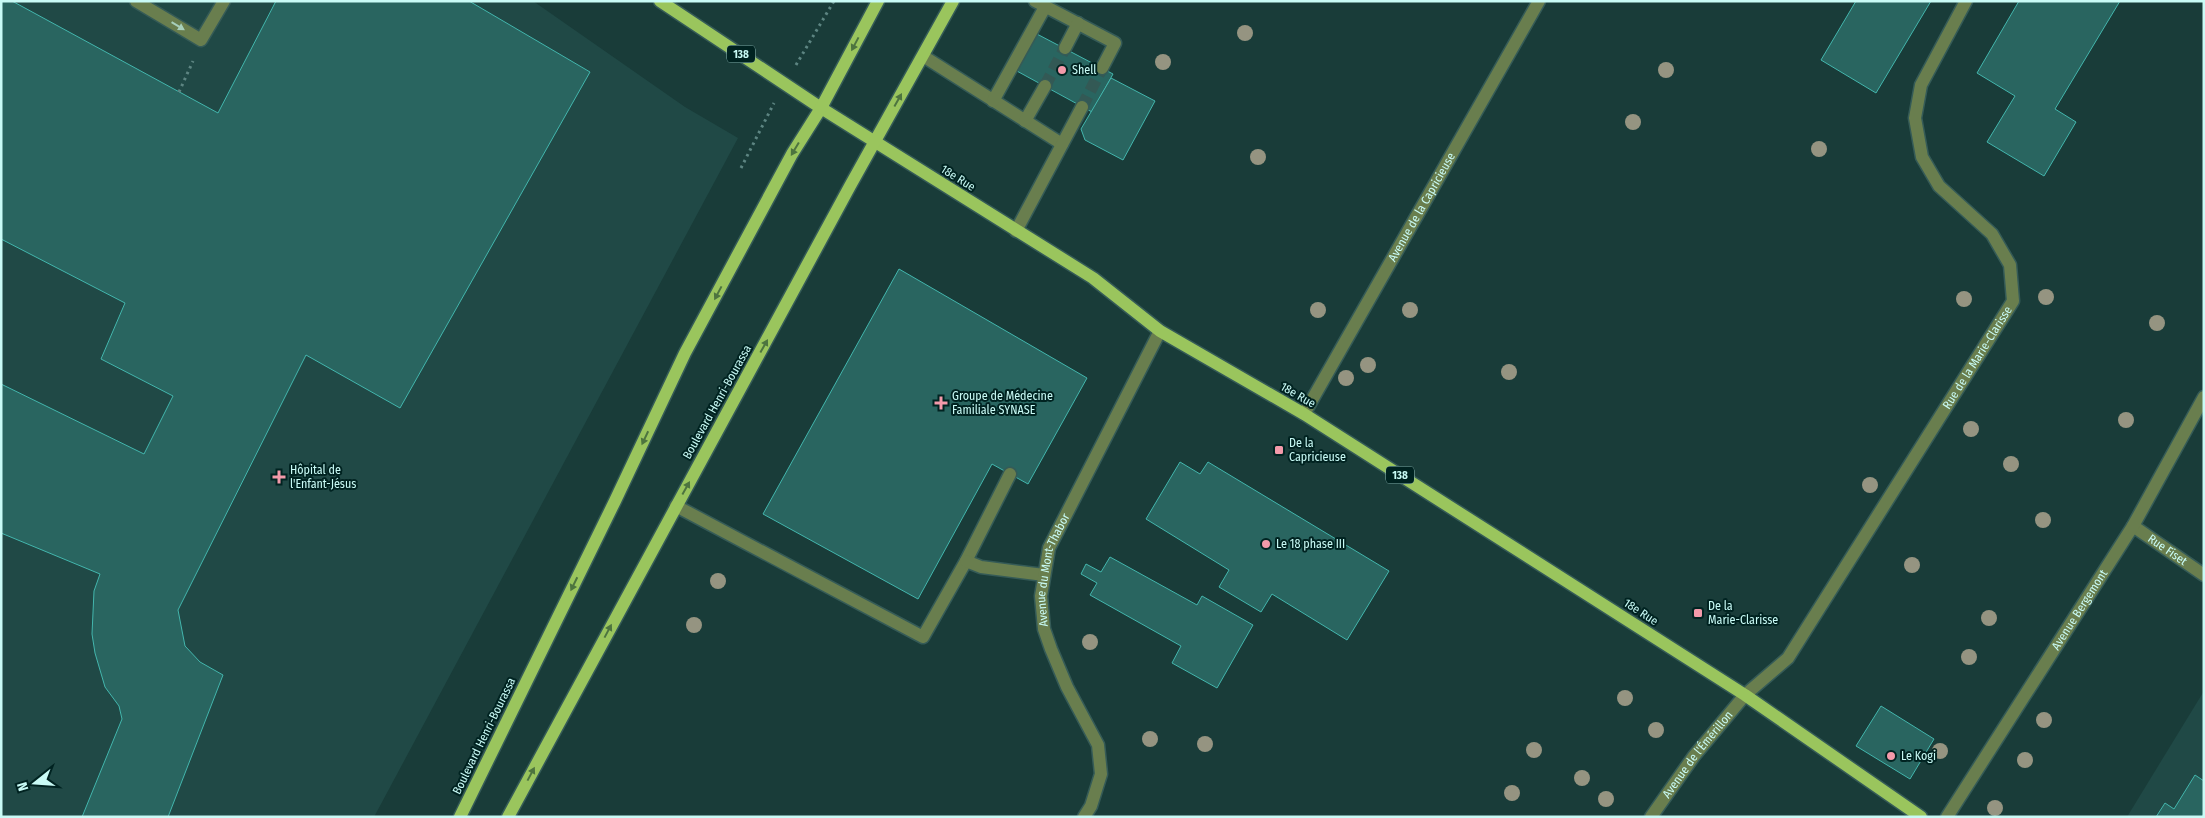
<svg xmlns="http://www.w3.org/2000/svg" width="2205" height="818" font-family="'Fira Sans Condensed',sans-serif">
<rect width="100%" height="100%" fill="#193c39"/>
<g fill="#204946">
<path d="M1,1h532l152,106 53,31 -364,679h-373z"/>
<path d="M2204,691v126h-77z"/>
</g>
<g fill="#296560" stroke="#43b6ad">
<path d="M1,1h11l206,112 58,-112h193l121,71 -190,336 -94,-53 -128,255 7,36 15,16 23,13 -55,142h-86l40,-98 -3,-13 -14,-19 -10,-34 -3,-19 2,-43 6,-17 -99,-41v-149l143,70 29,-58 -72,-37 24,-56 -124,-64z"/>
<path d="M1856,1h75l-55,92 -55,-33z"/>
<path d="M2019,1h101l-65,108 21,13 -32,54 -57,-34 28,-46 -38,-23z"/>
<path d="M1035,33l78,41 -21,38 -77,-42z"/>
<path d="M1111,78l44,23 -32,59 -38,-20 -4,-11z"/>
<path d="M899,269l188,109 -59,106 -36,-20 -74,135 -155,-85z"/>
<path d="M1180,462l20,12 8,-12 181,109 -42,69 -75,-46 -11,18 -42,-25 10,-17 -83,-51z"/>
<path d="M1110,557l87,48 5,-9 51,29 -36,63 -45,-25 9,-17 -91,-51 7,-12 -16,-9 5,-10 15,8z"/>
<path d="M1881,706l53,33 -24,40 -54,-33z"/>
<path d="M2195,775l9,6v32l-2,4h-46l9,-14 9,6z"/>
</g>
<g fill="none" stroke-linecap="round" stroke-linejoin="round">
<g stroke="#335955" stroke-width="12" stroke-dasharray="12 6" stroke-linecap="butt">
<path d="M1045,86l20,-38"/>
<path d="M1082,107l20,-39"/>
</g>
<defs>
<g id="minor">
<path d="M136,1l65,39 23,-39"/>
<path d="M1035,1l80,42 -13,25"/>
<path d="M1065,48l13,-25"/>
<path d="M923,56l139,88"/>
<path d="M993,101l52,-94"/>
<path d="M1025,121l20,-35"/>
<path d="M1016,231l66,-124"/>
<path id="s1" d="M1304,414l235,-413"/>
<path d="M676,506l247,131 43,-76 44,-87"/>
<path id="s2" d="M2133,526l71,49"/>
<path d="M966,561l15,6 63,8"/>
<path id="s3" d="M1084,817l7,-11 10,-32 -3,-29 -31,-58 -16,-38 -7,-20 -3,-33 8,-48 111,-217"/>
<path id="s4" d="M1651,817l43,-61 51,-61 43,-37 225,-357 -3,-36 -18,-31 -53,-48 -17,-29 -7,-39 6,-33 45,-84"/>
<path id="s5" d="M1947,817l186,-291 71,-129"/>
</g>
<g id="major">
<path d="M660,1l161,107 272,170 67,53 144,83 441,281 176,122"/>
<path d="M460,817l155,-316 70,-148 107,-199 29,-46 57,-107"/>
<path d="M508,817l342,-631 103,-185"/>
</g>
</defs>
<use href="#minor" stroke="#355b57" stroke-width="15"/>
<use href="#major" stroke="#355b57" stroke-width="15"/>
<g stroke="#5d8582" stroke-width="3" stroke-dasharray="2.5 4" stroke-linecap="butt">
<path d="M796,65l38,-64"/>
<path d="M179,92l14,-31"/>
<path d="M741,168l33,-65"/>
</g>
<use href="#minor" stroke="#697e4e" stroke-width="12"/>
<use href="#major" stroke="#9ac55d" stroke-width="12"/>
</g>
<g fill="#959481">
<circle cx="1245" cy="33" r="8"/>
<circle cx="1163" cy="62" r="8"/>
<circle cx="1666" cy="70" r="8"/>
<circle cx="1633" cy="122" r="8"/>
<circle cx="1819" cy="149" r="8"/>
<circle cx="1258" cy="157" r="8"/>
<circle cx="2046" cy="297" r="8"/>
<circle cx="1964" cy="299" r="8"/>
<circle cx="1318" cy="310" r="8"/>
<circle cx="1410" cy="310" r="8"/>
<circle cx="2157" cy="323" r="8"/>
<circle cx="1368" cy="365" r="8"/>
<circle cx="1509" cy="372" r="8"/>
<circle cx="1346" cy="378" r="8"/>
<circle cx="2126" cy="420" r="8"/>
<circle cx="1971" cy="429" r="8"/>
<circle cx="2011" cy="464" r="8"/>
<circle cx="1870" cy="485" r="8"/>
<circle cx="2043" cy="520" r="8"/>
<circle cx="1912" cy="565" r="8"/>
<circle cx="718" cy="581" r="8"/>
<circle cx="1989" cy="618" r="8"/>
<circle cx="694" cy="625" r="8"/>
<circle cx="1090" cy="642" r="8"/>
<circle cx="1969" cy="657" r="8"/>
<circle cx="1625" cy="698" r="8"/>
<circle cx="2044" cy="720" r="8"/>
<circle cx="1656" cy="730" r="8"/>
<circle cx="1150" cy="739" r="8"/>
<circle cx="1205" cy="744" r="8"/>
<circle cx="1534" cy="750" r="8"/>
<circle cx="1940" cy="751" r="8"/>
<circle cx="2025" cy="760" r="8"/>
<circle cx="1582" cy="778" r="8"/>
<circle cx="1512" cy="793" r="8"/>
<circle cx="1606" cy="799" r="8"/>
<circle cx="1995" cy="808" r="8"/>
</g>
<defs><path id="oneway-solid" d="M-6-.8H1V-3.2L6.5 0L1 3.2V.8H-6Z" transform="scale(1.25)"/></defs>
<use fill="#a7cfbb" href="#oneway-solid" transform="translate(178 26) rotate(31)"/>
<g fill="#4d743f">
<use href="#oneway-solid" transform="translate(855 44) rotate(118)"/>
<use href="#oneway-solid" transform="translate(898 100) rotate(-61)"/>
<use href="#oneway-solid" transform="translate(795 149) rotate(121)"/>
<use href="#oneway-solid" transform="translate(718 293) rotate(118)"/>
<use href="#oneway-solid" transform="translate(764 346) rotate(-61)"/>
<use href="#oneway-solid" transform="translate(645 438) rotate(115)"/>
<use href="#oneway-solid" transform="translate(686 488) rotate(-61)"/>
<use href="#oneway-solid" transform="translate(574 584) rotate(116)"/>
<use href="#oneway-solid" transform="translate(608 631) rotate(-62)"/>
<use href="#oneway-solid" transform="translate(531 774) rotate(-62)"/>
</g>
<g fill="#f39aaa" stroke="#002321" stroke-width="2">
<circle cx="1062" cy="70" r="5"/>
<path d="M938.5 395.5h5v5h5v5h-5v5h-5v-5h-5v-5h5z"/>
<rect x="1274" y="445" width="10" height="10" rx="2.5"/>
<path d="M276.5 469.5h5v5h5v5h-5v5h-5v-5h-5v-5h5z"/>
<circle cx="1266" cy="544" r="5"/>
<rect x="1693" y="608" width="10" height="10" rx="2.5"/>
<circle cx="1891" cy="756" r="5"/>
</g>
<g text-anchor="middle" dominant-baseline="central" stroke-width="4" stroke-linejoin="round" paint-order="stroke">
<g fill="#002321" stroke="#8dbab6" stroke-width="1">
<rect x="727" y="45.5" width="28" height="17" rx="4"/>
<rect x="1386" y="466.5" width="28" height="17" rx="4"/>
</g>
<g font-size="11" font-weight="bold" fill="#c9fbf6">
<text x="741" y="54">138</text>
<text x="1400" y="475">138</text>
</g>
<g font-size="12" fill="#c9fbf6" stroke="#002321" text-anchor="start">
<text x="1072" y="70">Shell</text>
<text x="952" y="396">Groupe de Médecine<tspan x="952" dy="14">Familiale SYNASE</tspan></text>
<text x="1289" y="443">De la<tspan x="1289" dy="14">Capricieuse</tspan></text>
<text x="290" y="470">Hôpital de<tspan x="290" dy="14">l'Enfant-Jésus</tspan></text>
<text x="1276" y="544">Le 18 phase III</text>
<text x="1708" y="606">De la<tspan x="1708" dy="14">Marie-Clarisse</tspan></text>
<text x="1901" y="756">Le Kogi</text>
</g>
<g font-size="12" fill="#c9fbf6" stroke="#002321">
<text transform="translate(958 178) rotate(32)">18e Rue</text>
<text stroke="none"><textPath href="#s1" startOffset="238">Avenue de la Capricieuse</textPath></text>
<text stroke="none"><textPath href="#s4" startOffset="566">Rue de la Marie-Clarisse</textPath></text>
<text transform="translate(1298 395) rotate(30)">18e Rue</text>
<text transform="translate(717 402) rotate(-61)">Boulevard Henri-Bourassa</text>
<text stroke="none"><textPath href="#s2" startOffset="42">Rue Fiset</textPath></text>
<text stroke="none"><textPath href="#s3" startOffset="265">Avenue du Mont-Thabor</textPath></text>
<text stroke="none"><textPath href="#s5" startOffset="246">Avenue Bergemont</textPath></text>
<text transform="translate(1641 612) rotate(33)">18e Rue</text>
<text transform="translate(484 736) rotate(-64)">Boulevard Henri-Bourassa</text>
<text stroke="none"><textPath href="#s4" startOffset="78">Avenue de l'Émérillon</textPath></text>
</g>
</g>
<rect width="2205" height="818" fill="none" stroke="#c9fbf6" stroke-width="5"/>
<g transform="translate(35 783) rotate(253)" stroke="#002321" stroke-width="4" paint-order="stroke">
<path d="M0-4L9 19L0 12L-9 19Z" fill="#c9fbf6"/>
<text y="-8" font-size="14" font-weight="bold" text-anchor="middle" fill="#c9fbf6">N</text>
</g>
</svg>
